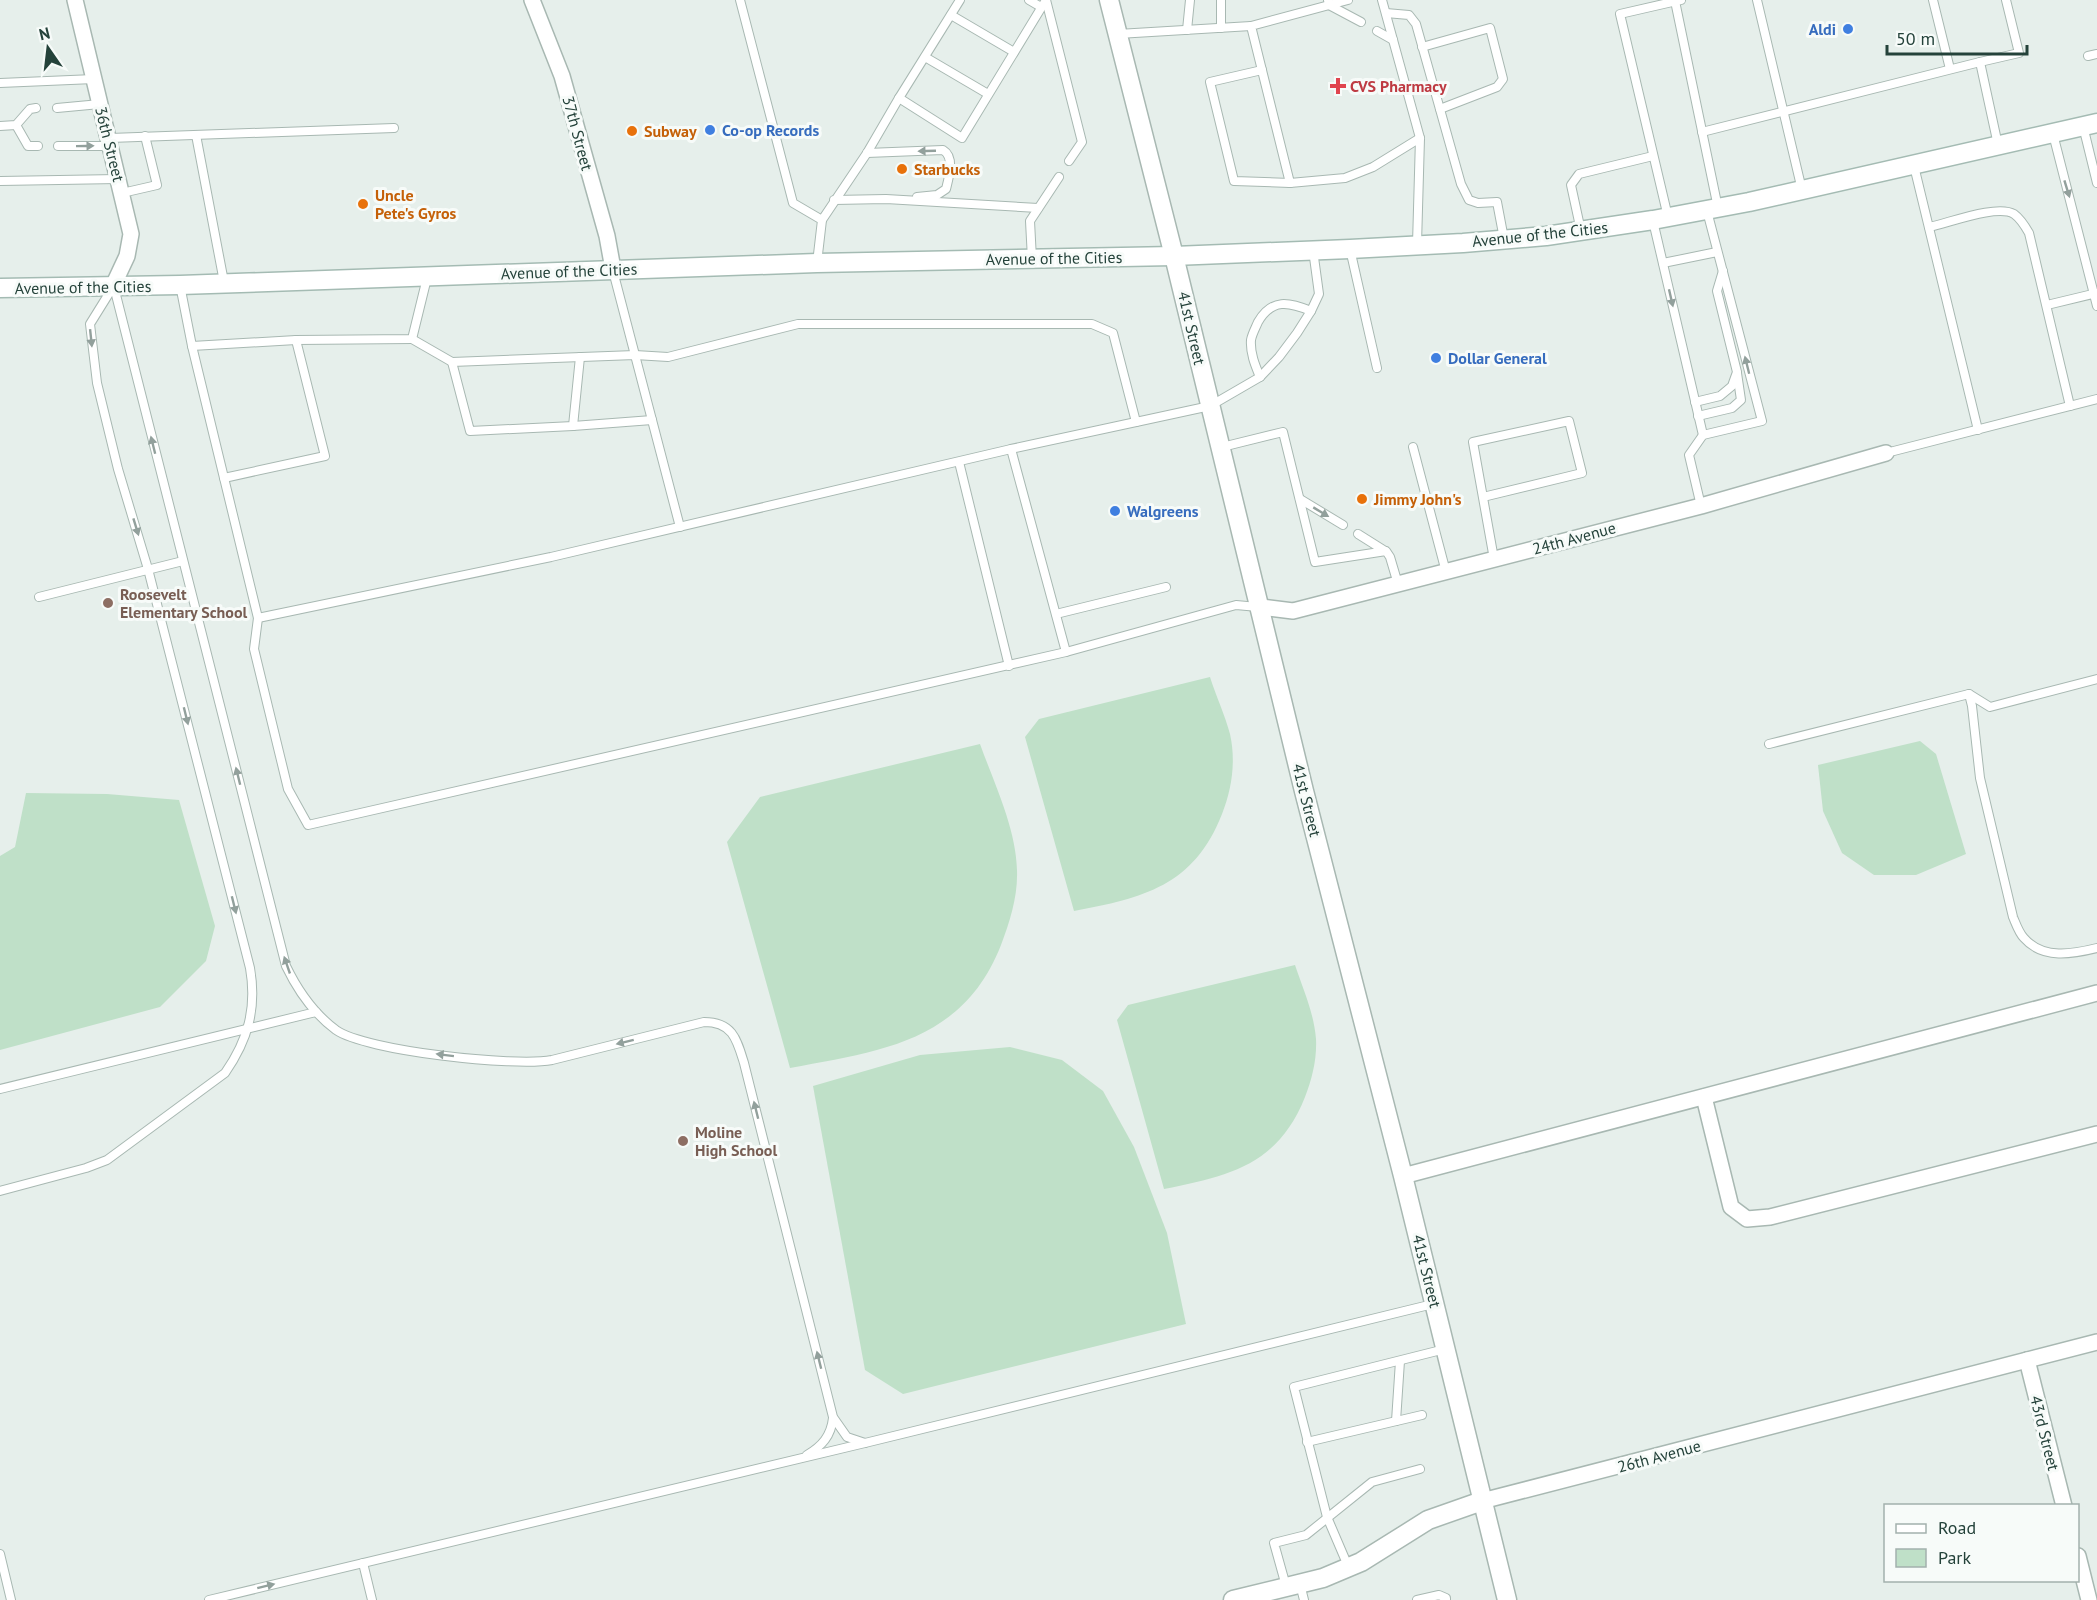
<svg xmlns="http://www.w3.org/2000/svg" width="2097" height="1600" font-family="'PT Sans',sans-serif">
<rect width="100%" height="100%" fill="#e6efeb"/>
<g fill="#bfe0c8">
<path d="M1210,677c6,19 15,38 20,57 6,27 2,55 -8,80 -28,72 -79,84 -148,97l-49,-174 14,-18z"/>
<path d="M1920,741l16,13 30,100 -50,21h-42l-32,-22 -19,-42 -5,-46z"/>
<path d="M980,744c14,39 36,84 37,126 1,26 -7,51 -16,75 -38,97 -120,106 -211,123l-63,-226 33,-45z"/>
<path d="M26,793l81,1 72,6 36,126 -9,35 -46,46 -160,43v-194l15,-9z"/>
<path d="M1295,965c8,24 19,48 21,74 1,20 -4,40 -11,58 -27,68 -76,79 -141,92l-47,-169 11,-15z"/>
<path d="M1010,1047l52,13 41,31 31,56 33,86 19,91 -283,70 -38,-24 -52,-284 107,-31z"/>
</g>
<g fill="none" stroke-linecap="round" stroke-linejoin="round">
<defs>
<g id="service">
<path d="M740,0l53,203 29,17 -5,43"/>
<path d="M1029,0l12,7"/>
<path d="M1046,0l36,142 -13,19"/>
<path d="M1221,0v28"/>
<path d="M1328,0l1,5 32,17"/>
<path d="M1348,0l-97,26 39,157 55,-5 28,-11 47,-29"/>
<path d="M1382,0l38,138 -3,106"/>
<path d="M1757,0l45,190"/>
<path d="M1933,0l17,69"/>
<path d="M1675,1l43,207"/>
<path d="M1386,13l23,2 7,9 45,160 8,16 9,3 19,-1 7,37"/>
<path d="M951,15l63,37"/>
<path d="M1187,30l3,-30"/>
<path d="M1377,31l16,9"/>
<path d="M1118,34l133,-8"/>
<path d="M1422,47l68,-19 13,51 -6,8 -57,22"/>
<path d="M2088,56l9,-2"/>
<path d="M925,57l63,37"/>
<path d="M1262,70l-52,12 24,99 56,2"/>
<path d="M0,83l94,-4"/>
<path d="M899,98l63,40 84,-138"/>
<path d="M57,108l43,-4"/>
<path d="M16,125l12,21h10"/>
<path d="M0,126l16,-1 14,-16 6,-1"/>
<path d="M2083,126l14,57"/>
<path d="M1702,132l278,-70"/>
<path d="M2053,134l44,172"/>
<path d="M196,135l28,147"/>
<path d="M110,138l284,-10"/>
<path d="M1998,145l-18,-83 39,-9 -13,-53"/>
<path d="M58,146h52"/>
<path d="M867,153l76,-3c12,7 6,27 3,39l-9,6 -20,2"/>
<path d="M1914,166l64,264"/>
<path d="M0,181l118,-2"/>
<path d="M122,193l35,-8 -12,-49"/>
<path d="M834,200l52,-1 152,9"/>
<path d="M1668,217l-48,-203 61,-14"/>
<path d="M822,220l45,-67 32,-55 61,-98"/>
<path d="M1653,221l50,214"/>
<path d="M1929,227c20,-4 68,-23 85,-13 7,5 11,12 15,19l41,173"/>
<path d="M1581,231l-10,-46 8,-11 74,-18"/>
<path d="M1350,249l27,119"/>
<path d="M1032,259l-2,-38 29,-44"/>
<path d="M1663,263l54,-11"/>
<path d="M613,271l67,256"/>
<path d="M180,285l12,61 104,-6 116,-1 15,-61"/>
<path d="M114,287l172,679c12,25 27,47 50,64 30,21 179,37 216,30l152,-38c29,0 33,18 40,41l89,354 14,20 18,6"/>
<path d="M2047,305l50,-12"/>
<path d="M412,339l40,23 183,-7 33,2 130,-33h294l21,9 23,89 74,-16 50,-29 19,-20 18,-24 14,-22 8,-17 -6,-44"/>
<path d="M192,346l66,272 293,-61 460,-108"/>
<path d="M452,362l18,69 103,-5 7,-69"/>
<path d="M1260,377c-5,-12 -10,-24 -9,-37 1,-6 5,-13 7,-18 14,-24 31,-20 53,-11"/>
<path d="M1695,402l25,-6 12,-10 5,-14 -20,-81 6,-20"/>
<path d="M1698,416l34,-8 9,-8 -4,-27"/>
<path d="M573,426l79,-6"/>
<path d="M1222,447l61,-15 32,130 71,-11 4,6 8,27"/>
<path d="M1413,447l33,125"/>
<path d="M1886,453l211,-54"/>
<path d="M959,462l50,204"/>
<path d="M224,478l101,-22 -29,-116"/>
<path d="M1483,497l99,-24 -13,-52 -96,21 21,117"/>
<path d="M1300,499l43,26"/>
<path d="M1701,506l-12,-51 14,-20 59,-14 -55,-210"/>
<path d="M1358,534l27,17"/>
<path d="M39,597l144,-36"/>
<path d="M1056,614l110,-27"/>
<path d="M258,618l-4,31 34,140 20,36 758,-173 170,-47 22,2"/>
<path d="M1066,652l-55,-203 125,-27"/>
<path d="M1969,694l3,12 8,72 33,139c3,7 6,16 11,21 19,22 49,16 73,10"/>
<path d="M1769,744l200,-50 21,13 107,-28"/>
<path d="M0,1089l316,-77"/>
<path d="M0,1191l86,-23 21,-8 118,-87c23,-33 32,-65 25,-105l-102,-399 -30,-100 -21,-86 -7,-59 23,-37"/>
<path d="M1396,1421l4,-60"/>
<path d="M1307,1442l115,-27"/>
<path d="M807,1455c15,-9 24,-19 26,-37"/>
<path d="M0,1554l11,46"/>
<path d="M363,1563l9,37"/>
<path d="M1348,1566l-21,-49 -33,-130 151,-38"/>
<path d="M1300,1584l4,16"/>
<path d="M1286,1586l-12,-43 32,-8 66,-53 48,-13"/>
<path d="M209,1600l656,-157 568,-139"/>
<path d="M1417,1600l22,-5 7,3v2"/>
</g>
<g id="minor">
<path d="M75,0l56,234 -4,22 -14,30"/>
<path d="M532,0l30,76 45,160 6,33"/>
<path d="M1261,607l32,4 408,-105 185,-53"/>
<path d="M1704,1097l27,110 16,12 23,-2 327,-83"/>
<path d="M1403,1176l694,-183"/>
<path d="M2027,1360l37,146"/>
<path d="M1482,1501l615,-159"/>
<path d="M2078,1556l11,44"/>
</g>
<g id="tertiary">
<path d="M1109,0l65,256 130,535 99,385 104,424"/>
<path d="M1233,1600l90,-22 38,-16 67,-42 54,-19"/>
</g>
<path id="secondary" d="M0,288l180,-3 637,-22 357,-7 176,-7 113,-6 83,-7 107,-16 96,-18 348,-79"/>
</defs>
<use href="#service" stroke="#a8b8b2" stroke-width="10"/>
<use href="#minor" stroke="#a8b8b2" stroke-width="18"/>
<use href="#tertiary" stroke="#a8b8b2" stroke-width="21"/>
<use href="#secondary" stroke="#a4bbb3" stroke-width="21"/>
<use href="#service" stroke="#fff" stroke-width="8"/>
<use href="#minor" stroke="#fff" stroke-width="15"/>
<use href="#tertiary" stroke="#fff" stroke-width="18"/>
<use href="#secondary" stroke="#fff" stroke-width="18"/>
</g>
<defs><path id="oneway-solid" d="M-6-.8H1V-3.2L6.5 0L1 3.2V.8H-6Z" transform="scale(1.5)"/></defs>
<g fill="#92a09c">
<use href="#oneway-solid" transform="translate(85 146) rotate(-1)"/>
<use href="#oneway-solid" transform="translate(927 151) rotate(178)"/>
<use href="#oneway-solid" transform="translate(2067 189) rotate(73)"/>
<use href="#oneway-solid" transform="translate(1671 298) rotate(77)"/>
<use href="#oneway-solid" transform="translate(91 338) rotate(84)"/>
<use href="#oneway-solid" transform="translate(1747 365) rotate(-104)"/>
<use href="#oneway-solid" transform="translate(153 445) rotate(-104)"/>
<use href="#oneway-solid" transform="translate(1321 512) rotate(31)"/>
<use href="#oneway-solid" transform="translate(136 527) rotate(73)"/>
<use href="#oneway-solid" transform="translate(186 716) rotate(76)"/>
<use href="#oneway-solid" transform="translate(238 776) rotate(-104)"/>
<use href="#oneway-solid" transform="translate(234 905) rotate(76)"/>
<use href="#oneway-solid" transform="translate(287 965) rotate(-109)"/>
<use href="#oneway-solid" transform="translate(625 1042) rotate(166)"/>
<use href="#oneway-solid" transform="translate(445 1055) rotate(-173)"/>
<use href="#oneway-solid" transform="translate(756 1110) rotate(-104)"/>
<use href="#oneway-solid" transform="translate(819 1360) rotate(-104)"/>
<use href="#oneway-solid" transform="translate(266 1586) rotate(-14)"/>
</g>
<g fill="#3f7fe0" stroke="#f7fbf9" stroke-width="2">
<circle cx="1848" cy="29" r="6"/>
<circle cx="710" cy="130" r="6"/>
<circle cx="1436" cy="358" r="6"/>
<circle cx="1115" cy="511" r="6"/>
</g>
<path fill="#e0444e" stroke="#f7fbf9" stroke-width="2" d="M1335 77h6v6h6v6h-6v6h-6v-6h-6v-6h6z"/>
<g fill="#e8710a" stroke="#f7fbf9" stroke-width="2">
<circle cx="632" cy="131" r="6"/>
<circle cx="902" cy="169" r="6"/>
<circle cx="363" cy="204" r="6"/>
<circle cx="1362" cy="499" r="6"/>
</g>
<g fill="#8d6e63" stroke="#f7fbf9" stroke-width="2">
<circle cx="108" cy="603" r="6"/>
<circle cx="683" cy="1141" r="6"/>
</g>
<g text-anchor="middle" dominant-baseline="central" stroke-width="6" stroke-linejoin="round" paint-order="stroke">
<g font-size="16" font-weight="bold" fill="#366cbe" stroke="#f7fbf9" text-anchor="start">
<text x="1836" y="29" text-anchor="end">Aldi</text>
<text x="722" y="130">Co-op Records</text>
<text x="1448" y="358">Dollar General</text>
<text x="1127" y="511">Walgreens</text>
</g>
<g font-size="16" font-weight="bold" fill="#be3a42" stroke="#f7fbf9" text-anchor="start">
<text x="1350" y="86">CVS Pharmacy</text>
</g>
<g font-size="16" font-weight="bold" fill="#c56008" stroke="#f7fbf9" text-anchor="start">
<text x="644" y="131">Subway</text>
<text x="914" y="169">Starbucks</text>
<text x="375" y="195">Uncle<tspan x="375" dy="18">Pete's Gyros</tspan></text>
<text x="1374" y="499">Jimmy John's</text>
</g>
<g font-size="16" fill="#24423a" stroke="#f7fbf9">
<text transform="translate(578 133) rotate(75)">37th Street</text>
<text transform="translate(110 144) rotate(76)">36th Street</text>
<text transform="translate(1540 234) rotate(-6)">Avenue of the Cities</text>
<text transform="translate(1054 258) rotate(-1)">Avenue of the Cities</text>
<text transform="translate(569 271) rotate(-2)">Avenue of the Cities</text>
<text transform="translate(83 287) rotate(-1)">Avenue of the Cities</text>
<text transform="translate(1192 328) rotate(77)">41st Street</text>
<text transform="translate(1574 538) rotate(-15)">24th Avenue</text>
<text transform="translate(1307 800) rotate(76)">41st Street</text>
<text transform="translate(1427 1271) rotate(76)">41st Street</text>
<text transform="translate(2045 1433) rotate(76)">43rd Street</text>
<text transform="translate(1659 1456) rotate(-15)">26th Avenue</text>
</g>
<g font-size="16" font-weight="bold" fill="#785e54" stroke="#f7fbf9" text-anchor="start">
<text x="120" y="594">Roosevelt<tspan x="120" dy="18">Elementary School</tspan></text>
<text x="695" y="1132">Moline<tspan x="695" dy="18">High School</tspan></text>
</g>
</g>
<rect x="1884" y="1504" width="195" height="78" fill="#f7fbf9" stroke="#a3b1ad" stroke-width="1.5"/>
<rect x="1896" y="1524" width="30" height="9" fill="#ffffff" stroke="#a3b1ad" stroke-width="1.5"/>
<text x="1938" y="1534" font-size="18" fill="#24423a">Road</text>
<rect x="1896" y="1549" width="30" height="18" fill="#bfe0c8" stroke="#a3b1ad" stroke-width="1.5"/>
<text x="1938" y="1564" font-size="18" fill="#24423a">Park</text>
<g transform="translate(48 48) rotate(346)" stroke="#f7fbf9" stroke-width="4.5" paint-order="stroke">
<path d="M0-4.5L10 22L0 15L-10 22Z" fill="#24423a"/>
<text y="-9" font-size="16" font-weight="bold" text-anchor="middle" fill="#24423a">N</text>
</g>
<path d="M1887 45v9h140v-9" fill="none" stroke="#24423a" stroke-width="3"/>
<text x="1896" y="45" font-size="18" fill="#24423a" stroke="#f7fbf9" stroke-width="4.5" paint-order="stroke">50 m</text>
</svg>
